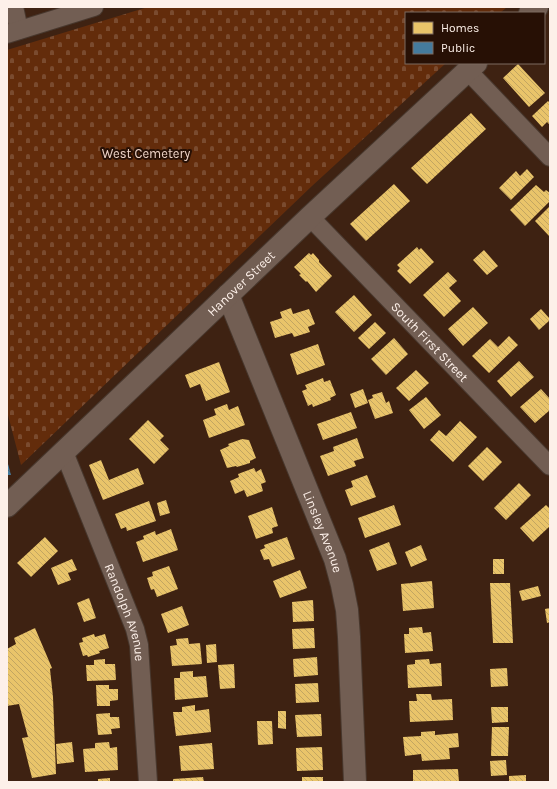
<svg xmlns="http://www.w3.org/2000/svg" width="557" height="789" font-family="Karla,sans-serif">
<defs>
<pattern id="cemetery-stones" width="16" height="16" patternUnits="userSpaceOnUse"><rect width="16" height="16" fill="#632c0b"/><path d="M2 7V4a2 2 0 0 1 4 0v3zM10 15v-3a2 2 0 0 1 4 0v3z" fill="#7a4b2f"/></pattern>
<pattern id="homes-back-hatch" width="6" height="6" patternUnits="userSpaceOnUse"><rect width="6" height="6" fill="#e9c46a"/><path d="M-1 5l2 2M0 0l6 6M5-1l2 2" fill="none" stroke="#c2a561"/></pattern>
<pattern id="public-back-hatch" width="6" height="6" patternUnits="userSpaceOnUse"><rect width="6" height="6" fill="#457b9d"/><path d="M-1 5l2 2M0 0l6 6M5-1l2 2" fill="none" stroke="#486476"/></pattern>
</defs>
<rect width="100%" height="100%" fill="#3e2212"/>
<path fill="url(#cemetery-stones)" d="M148,7h359l-7,6h-94v50h40l-134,123 -291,279 -14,-54v-361z"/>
<g fill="url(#homes-back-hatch)">
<path d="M518,64l27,29 -16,14 -26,-29z"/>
<path d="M548,101l2,2v22l-3,-3 -5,5 -10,-11z"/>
<path d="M471,113l15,16 -59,55 -16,-16z"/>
<path d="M527,169l7,8 -23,23 -12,-12 17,-17 4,5z"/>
<path d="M394,184l16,17 -44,40 -16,-17z"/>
<path d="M536,185l8,7 2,-2 4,3v8l-25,25 -15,-16z"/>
<path d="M550,206v31l-15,-16z"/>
<path d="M417,247l2,3 2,-2 13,14 -24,22 -13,-13 3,-3 -3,-3z"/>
<path d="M484,250l14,16 -11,9 -14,-15z"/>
<path d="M309,253l2,2 2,-2 6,7v2l13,14 -16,16 -9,-11 -1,1 -7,-7 2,-1 -7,-7z"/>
<path d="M448,272l9,9 -8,7 12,13 -17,16 -21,-22z"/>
<path d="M354,295l18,20 -18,17 -19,-20z"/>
<path d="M473,307l15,16 -25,23 -15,-17z"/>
<path d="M291,308l2,6 16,-5 6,15 -7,3 2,5 -16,5 -2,-4 -17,5 -5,-16 12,-4 -2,-6z"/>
<path d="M541,309l9,10v1l-11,10 -9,-11z"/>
<path d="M375,322l11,11 -17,16 -11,-11z"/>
<path d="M509,336l9,9 -29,28 -17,-17 18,-17 8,8z"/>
<path d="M394,338l14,16 -22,21 -15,-16z"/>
<path d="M318,344l7,21 -28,10 -7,-21z"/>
<path d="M519,361l15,16 -23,20 -14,-16z"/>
<path d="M219,362l11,30 -24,9 -6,-17 -10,4 -5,-13z"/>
<path d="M416,370l13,13 -20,18 -13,-13z"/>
<path d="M323,378l1,4 6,-2 6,15 -6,3 1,2 -18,7 -1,-3 -4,2 -6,-15 5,-2 -2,-4z"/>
<path d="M363,389l5,14 -13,5 -5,-14z"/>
<path d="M541,389l9,10v11l-15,13 -15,-16z"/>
<path d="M382,392l4,11 3,-2 4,12 -18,6 -7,-19 5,-2 -1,-3z"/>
<path d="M426,397l15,18 -17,14 -15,-19z"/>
<path d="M227,404l2,6 9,-4 7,19 -36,13 -6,-18 13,-5 -2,-6z"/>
<path d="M351,412l6,16 -34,12 -6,-16z"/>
<path d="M148,420l16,16 -4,4 9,9 -15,15 -25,-25z"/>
<path d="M460,421l17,16 -24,25 -23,-22 9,-10 7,6z"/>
<path d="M357,438l7,20 -10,3 2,5 -28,10 -8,-20 14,-5 -1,-4z"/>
<path d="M242,439l7,1 7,18 -6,3v2l-13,4 -1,-1 -9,2 -7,-18 9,-4 -1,-2z"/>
<path d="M487,447l15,15 -19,19 -15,-15z"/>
<path d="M101,460l8,20 29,-12 6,16 -41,16 -14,-35z"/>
<path d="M254,468l2,4 5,-3 5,13 -5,2 2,7 -16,6 -3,-7 -9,4 -5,-13 9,-4 -1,-3z"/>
<path d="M367,475l9,22 -25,9 -6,-16 8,-3 -2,-6z"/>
<path d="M519,483l12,12 -25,25 -12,-12z"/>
<path d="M166,500l4,13 -10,3 -3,-13z"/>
<path d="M149,501l7,20 -29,10 -1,-4 -5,2 -6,-15z"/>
<path d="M394,505l7,20 -36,13 -7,-20z"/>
<path d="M546,505l4,4v17l-17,16 -13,-14z"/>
<path d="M272,507l6,19 -6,2 1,5 -17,6 -8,-23z"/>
<path d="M171,529l7,21 -35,12 -7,-20 8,-3 -1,-3 12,-5 1,4z"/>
<path d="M45,537l13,14 -27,26 -14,-14z"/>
<path d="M287,537l8,22 -23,8 -3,-8 -5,1 -4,-10 5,-2 -1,-3z"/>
<path d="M389,542l8,22 -20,7 -8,-21z"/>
<path d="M421,545l6,15 -16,7 -6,-15z"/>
<path d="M72,559l5,11 -9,3 3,7 -13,5 -7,-17z"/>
<rect x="493" y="559" width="11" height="15"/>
<path d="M169,566l9,23 -21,8 -3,-8 -3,1 -4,-12 6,-2 -1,-4z"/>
<path d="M300,570l7,18 -27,10 -7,-17z"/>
<path d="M432,581l2,27 -31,3 -2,-27z"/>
<path d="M490,583h20l3,60h-20z"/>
<path d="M538,586l3,10 -19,5 -3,-10z"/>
<path d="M89,598l7,20 -12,4 -7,-19z"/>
<path d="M313,600l1,21 -21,1 -1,-20z"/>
<path d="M182,606l7,19 -21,8 -7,-19z"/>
<path d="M550,608v14l-3,1 -2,-14z"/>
<path d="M422,627l1,6 8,-1 2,19 -28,2 -1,-19h5v-6z"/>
<path d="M35,628l17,40 -2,1 3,28 3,77 -24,4 -10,-40 6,-1 -9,-33 -12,2v-57l9,-5 -2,-6z"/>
<path d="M314,628l1,20 -22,1 -1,-20z"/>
<path d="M94,634l1,3 10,-3 4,14 -10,3 1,2 -12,4 -1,-2 -4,1 -4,-13 4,-1 -1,-4z"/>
<path d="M188,638l1,6 11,-1 2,21 -30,2 -2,-20 7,-1 -1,-6z"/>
<path d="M216,644l1,18 -10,1 -1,-18z"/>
<path d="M317,657l1,18 -24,2 -1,-18z"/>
<path d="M105,659v5h10l1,16 -29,1 -1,-16h8v-5z"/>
<path d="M429,659l1,5 11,-1 1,23 -34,2 -1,-23 8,-1v-4z"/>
<path d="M234,664l1,24 -15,1 -2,-24z"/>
<path d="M507,668l1,18 -17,1 -1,-18z"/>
<path d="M193,671v6l13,-1 2,21 -33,3 -1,-22h6v-6z"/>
<path d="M318,683l1,19 -23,1 -1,-19z"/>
<path d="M96,685h13v4h9v11l-8,1v5h-13z"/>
<path d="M416,694h15l1,6 20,-1 1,21 -43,2 -1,-21h8z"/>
<path d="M195,705v6l14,-2 2,23 -35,4 -3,-24h9v-5z"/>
<path d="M491,707h17v15l-16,1z"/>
<path d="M278,711h8v18l-8,-1z"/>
<path d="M110,713v4h9l1,11 -9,1 1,5 -14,1 -2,-21z"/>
<path d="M321,714l1,22 -25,1 -2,-22z"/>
<path d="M257,721h15l1,23 -15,1z"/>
<path d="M492,727h17l-1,29h-17z"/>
<path d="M435,731v4l23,-2 1,14 -10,1 1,11 -28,2 -1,-7 -16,2 -2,-19 18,-1v-4z"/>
<path d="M72,742l2,20 -17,2 -1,-20z"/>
<path d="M109,742l1,6 7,-1 1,23 -33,2 -2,-23 12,-1v-5z"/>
<path d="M212,743l2,26 -33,2 -2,-25z"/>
<path d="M322,747l1,23 -26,1 -1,-23z"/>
<path d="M506,760l1,15 -16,1 -1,-15z"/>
<path d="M458,769l1,13h-46v-12z"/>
<path d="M526,775v7h-17v-6z"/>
<path d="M203,777l1,5h-31v-3z"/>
<rect x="302" y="777" width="21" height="5"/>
<path d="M110,778v4h-12v-3z"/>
</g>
<path fill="url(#public-back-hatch)" d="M7,460l4,15h-4z"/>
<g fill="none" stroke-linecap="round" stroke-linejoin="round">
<defs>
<g id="street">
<path d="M14,7l5,23"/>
<path d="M7,34l87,-27"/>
<path d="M468,71l82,86"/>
<path id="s1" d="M310,217l240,249"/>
<path id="s2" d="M64,452l71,177 4,16 9,137"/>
</g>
<g id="secondary">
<path d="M530,13l7,-6"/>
<path id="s3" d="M228,295l107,264 7,26 5,25 2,27 6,145"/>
<path id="s4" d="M7,506l303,-289 166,-154"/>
</g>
</defs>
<use href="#street" stroke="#48382e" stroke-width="20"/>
<use href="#secondary" stroke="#48382e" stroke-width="24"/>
<use href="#street" stroke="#725e53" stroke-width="18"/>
<use href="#secondary" stroke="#725e53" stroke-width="22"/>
</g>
<g text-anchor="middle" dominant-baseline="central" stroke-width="4" stroke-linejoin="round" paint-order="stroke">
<g font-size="13" fill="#eed3c7" stroke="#271005">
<text x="146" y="153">West Cemetery</text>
</g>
<g font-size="13" fill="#fdf0e9" stroke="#271005">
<text stroke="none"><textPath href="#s4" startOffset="323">Hanover Street</textPath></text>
<text stroke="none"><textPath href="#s1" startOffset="173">South First Street</textPath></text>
<text stroke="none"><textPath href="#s3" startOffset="255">Linsley Avenue</textPath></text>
<text stroke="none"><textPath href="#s2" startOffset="172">Randolph Avenue</textPath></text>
</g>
</g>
<rect width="557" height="789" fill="none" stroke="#fdf0e9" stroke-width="16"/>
<rect x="405" y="12" width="140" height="52" fill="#271005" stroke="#7d6a60"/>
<rect x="413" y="22" width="20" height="12" fill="#e9c46a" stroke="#7d6a60"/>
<text x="441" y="32" font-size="12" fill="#fdf0e9">Homes</text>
<rect x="413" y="42" width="20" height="12" fill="#457b9d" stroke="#7d6a60"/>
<text x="441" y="52" font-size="12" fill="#fdf0e9">Public</text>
</svg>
